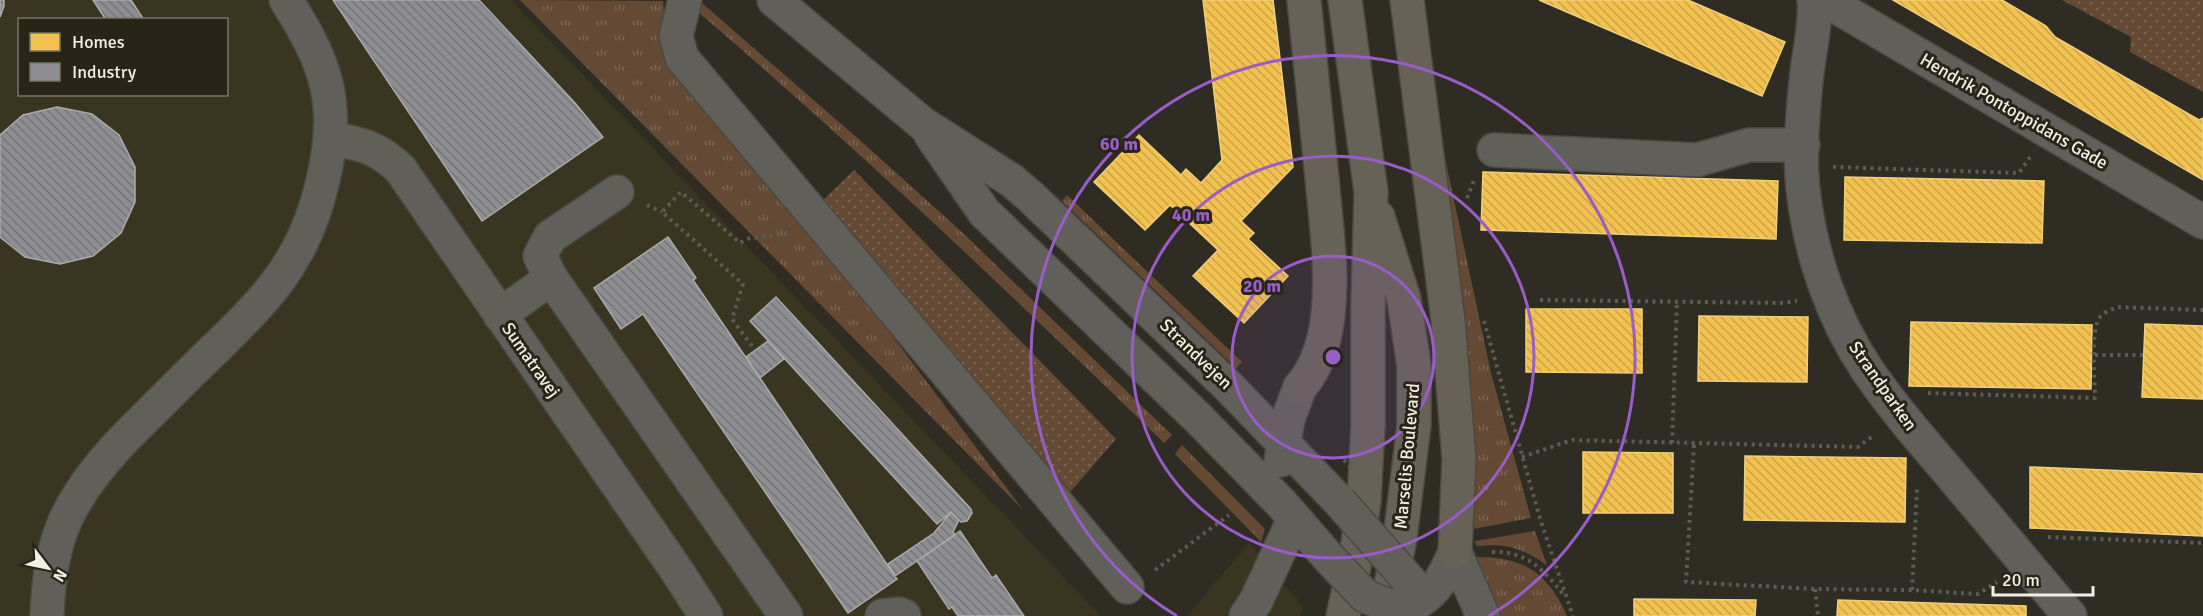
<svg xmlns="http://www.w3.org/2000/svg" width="2203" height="616" viewBox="0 0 2203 616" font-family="Signika,sans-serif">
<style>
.built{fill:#393520;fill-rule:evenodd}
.grass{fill:url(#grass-tufts)}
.park{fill:url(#park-dots)}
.homes{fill:url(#homes-back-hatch);stroke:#f2cf7b;stroke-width:1.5}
.industry{fill:url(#industry-back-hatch);stroke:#abaaab;stroke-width:1.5}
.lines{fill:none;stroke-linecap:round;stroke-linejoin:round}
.minor-casing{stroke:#4a4840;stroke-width:36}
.major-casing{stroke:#4a4840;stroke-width:36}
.path{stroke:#5c5b54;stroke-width:4;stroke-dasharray:3 4.5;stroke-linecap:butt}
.minor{stroke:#615f59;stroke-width:33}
.major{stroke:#666258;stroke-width:33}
.minor-bridge-casing{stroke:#4a4840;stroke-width:36;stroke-linecap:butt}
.path-bridge{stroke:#5c5b54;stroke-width:4;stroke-dasharray:3 4.5;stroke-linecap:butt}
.minor-bridge{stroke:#615f59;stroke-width:33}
.ring{fill:none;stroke:#985dc8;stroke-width:3}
.labels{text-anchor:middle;stroke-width:6;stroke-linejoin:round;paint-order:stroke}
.street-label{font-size:18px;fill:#f1efe5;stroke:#282516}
.centre{fill:#985dc8;stroke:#282516;stroke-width:3}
.ring-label{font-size:18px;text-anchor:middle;font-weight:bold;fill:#985dc8;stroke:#282516;stroke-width:6;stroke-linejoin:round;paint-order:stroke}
</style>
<defs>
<pattern id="grass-tufts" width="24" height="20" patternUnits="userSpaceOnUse" patternTransform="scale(1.5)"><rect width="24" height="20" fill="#644935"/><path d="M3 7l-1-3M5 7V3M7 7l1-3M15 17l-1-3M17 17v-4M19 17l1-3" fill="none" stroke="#7b6452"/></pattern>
<pattern id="park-dots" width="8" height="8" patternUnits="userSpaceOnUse" patternTransform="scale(1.5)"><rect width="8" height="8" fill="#644935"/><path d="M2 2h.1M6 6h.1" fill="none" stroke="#7b6452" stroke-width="1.8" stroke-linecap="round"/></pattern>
<pattern id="homes-back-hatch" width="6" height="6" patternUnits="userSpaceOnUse" patternTransform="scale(1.5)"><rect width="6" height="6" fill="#f2c14e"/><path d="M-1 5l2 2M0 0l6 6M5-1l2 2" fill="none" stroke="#c8a34c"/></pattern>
<pattern id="industry-back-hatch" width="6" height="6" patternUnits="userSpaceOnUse" patternTransform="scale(1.5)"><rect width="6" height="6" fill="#8d8d92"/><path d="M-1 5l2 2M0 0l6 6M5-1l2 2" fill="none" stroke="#757577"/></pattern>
</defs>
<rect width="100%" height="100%" fill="#2e2c23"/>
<path class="built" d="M0,0H511L1101,616H0ZM20,20H226V94H20Z
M1249,543L1303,606L1300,616H1187Z"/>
<path class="grass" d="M520,0L663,1L668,66L860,293L1023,510Z
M703,4L862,142L963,233L1172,435L1164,443C1012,295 858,149 697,11L698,5Z
M1445,158L1491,373L1531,518L1473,529L1469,380L1464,320L1441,159Z
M1067,195L1242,362L1236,368L1062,201Z
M1182,445L1265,529L1261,542L1175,454Z
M1535,531L1547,565C1522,548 1506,543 1476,546L1475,541Z
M1477,557C1524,557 1548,573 1567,616H1499L1484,581Z"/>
<path class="park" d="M2062,0H2203V92L2130,52L2131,37Z
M854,170L1116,439L1066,497L820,203Z"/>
<path class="homes" d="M1203,0H1273L1293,167L1241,221L1254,233L1248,239L1288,276L1244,323L1193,276L1218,250L1170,205L1145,230L1094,182L1139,135L1181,175L1186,169L1201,183L1222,160Z
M1539,0H1688L1785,42L1762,96Z
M1893,0H2002L2046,26L2055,37L2199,120L2203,118V180Z
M1483,172L1778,181L1776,239L1481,230Z
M1845,177L2044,181L2042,243L1844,240Z
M1526,309H1642V373L1526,372Z
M1699,316L1808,317L1807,382L1698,381Z
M1911,322L2092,325L2091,389L1909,386Z
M2145,324L2203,326V399L2142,397Z
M1583,452L1673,453V513H1583Z
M1745,456L1906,458L1905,522L1744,520Z
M2030,467L2203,474V536L2030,528Z
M1634,599L1756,600L1755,616H1634Z
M1838,600L2026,606V616H1837Z"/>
<path class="industry" d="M0,0H4V6L0,17Z
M93,0H131L144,20H106Z
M333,0H479L575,103L603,137L482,221Z
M57,107L92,114L119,135L135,167V202L121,233L93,256L60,264L25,257L0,237V135L23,115Z
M668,237L696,278L693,280L897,579L848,613L643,314L621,329L594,288Z
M776,297L971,509L972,513L967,521L961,522L951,512L937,524L750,321Z
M768,341L784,359L760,378L746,357Z
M951,512L959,520L953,532L955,535L895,576L888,564L934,533Z
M960,531L992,578L996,575L1024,616H958L952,607L949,609L917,561Z"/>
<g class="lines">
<g class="minor-casing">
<path id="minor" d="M685,0L676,36L682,58L1127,587
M774,0L923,124L1011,180L1031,197L1229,387L1340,502
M1814,0C1816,25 1810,47 1807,72C1803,108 1799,153 1803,189C1810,253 1832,318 1868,371C1894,409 1924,443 1953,477C1992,524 2031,570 2070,616
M1825,0L2203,222
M931,135L984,212L1198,418L1282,504L1328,557
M330,138C361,144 378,147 401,170L677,571L706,616
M1494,150L1697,160L1749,145H1803
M617,192L550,237L540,256L551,278L786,616
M500,315L551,278
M1281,460L1288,419L1300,387
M1455,552L1483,616
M1411,606C1436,593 1444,577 1455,552
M47,616C48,588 51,558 61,531C77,488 111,451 144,419C169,394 193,370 218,346C246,318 275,291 294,256C308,233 317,206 323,180C341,104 327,64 286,0
M882,616L899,614L904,616
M1246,616L1256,601L1294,519"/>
</g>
<g class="major-casing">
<path id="major" d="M1407,0L1448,320L1459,459L1455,552
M1378,217L1404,299L1414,366V425L1400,538L1385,616
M1300,387C1318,367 1325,341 1328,315C1333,270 1326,223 1322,178C1316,119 1310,59 1304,0
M1343,616L1356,557L1364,501L1368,425V305L1371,192L1345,0"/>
</g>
<path class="path" d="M1833,167L2019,173L2030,157
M1467,198L1475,178
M647,205L662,212
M1540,300L1783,303L1797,301
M1484,321L1541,522L1573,616
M752,346L732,319L743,284L662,212L681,192L740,243L750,238L788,234
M2095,355H2144
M1928,393L2095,398C2095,380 2090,330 2100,317C2104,312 2111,310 2117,307L2203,310
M1672,443L1677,301
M1694,445L1686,582L1815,589L1912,590L1978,594L1997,582
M1522,457L1572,440L1858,447L1874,435
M2048,537L2203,543
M1492,552C1528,551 1542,569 1564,595
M1155,570L1229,515
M1815,589L1818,616
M1912,590L1917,489"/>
<use href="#minor" class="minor"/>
<use href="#major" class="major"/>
<g class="minor-bridge-casing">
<path id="minor-bridge" d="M1340,502L1414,586
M1328,557L1365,596L1386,605L1411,606"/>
</g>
<path class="path-bridge" d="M1344,460L1354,472"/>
<use href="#minor-bridge" class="minor-bridge"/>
</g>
<circle cx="1333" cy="357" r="101" fill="#985dc8" fill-opacity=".12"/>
<g class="ring">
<circle cx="1333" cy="357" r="101"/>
<circle cx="1333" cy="357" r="201"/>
<path d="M1177 616A302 302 0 1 1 1489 616"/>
</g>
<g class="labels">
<g class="street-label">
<text transform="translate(2014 111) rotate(30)" y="6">Hendrik Pontoppidans Gade</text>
<text transform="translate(1196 354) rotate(44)" y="6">Strandvejen</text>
<text transform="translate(531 360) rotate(55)" y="6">Sumatravej</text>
<text transform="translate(1883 386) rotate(55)" y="6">Strandparken</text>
<text transform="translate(1407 456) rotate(-85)" y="6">Marselis Boulevard</text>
</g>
</g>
<circle cx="1333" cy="357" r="9" class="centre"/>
<g class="ring-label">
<text x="1119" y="150">60 m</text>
<text x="1191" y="221">40 m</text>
<text x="1262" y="292">20 m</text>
</g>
<rect x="18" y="18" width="210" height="78" fill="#282516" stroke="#787669" stroke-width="1.5"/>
<rect x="30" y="33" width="30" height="18" fill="#f2c14e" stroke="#787669" stroke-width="1.5"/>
<text x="72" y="48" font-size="18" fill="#f1efe5">Homes</text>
<rect x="30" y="63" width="30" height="18" fill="#8d8d92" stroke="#787669" stroke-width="1.5"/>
<text x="72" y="78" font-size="18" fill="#f1efe5">Industry</text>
<g transform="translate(48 568) rotate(122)" stroke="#282516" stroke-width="4.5" paint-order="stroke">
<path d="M0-4.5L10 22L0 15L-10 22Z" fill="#f1efe5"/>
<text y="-9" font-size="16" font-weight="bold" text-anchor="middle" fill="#f1efe5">N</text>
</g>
<path d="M1993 586v9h100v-9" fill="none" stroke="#f1efe5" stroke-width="3"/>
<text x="2002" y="586" font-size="18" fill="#f1efe5" stroke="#282516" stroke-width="4.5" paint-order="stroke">20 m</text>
</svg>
